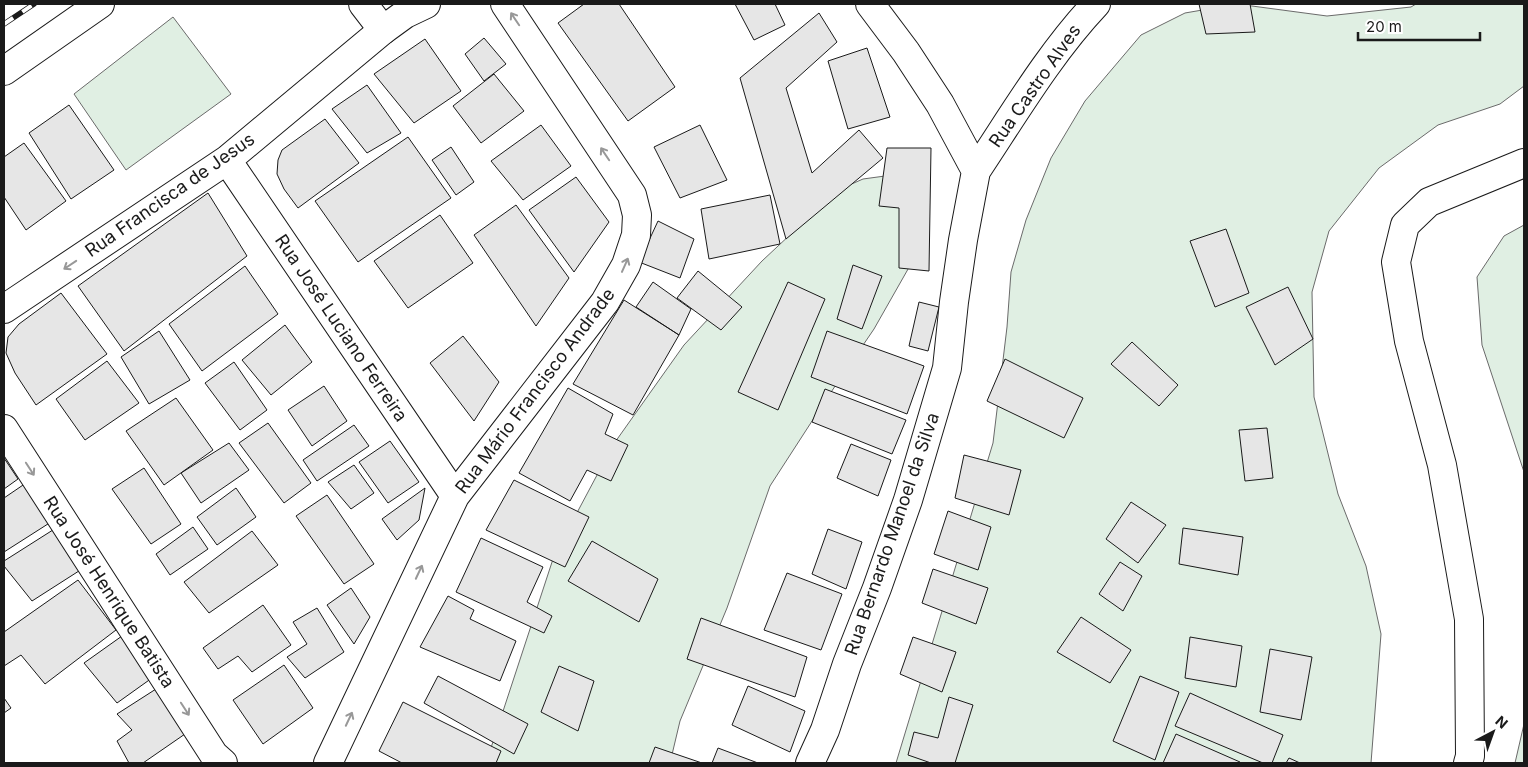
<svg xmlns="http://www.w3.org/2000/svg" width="1528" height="767" viewBox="0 0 1528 767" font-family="Inter,sans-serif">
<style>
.green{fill:#e0efe3;stroke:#6a6a6a}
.building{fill:#e6e6e6;stroke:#1a1a1a}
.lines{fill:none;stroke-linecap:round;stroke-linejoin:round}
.minor-casing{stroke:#1a1a1a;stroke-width:30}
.tertiary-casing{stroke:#1a1a1a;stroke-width:30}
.minor{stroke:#fff;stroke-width:28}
.tertiary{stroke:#fff;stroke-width:28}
.rail-casing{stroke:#1a1a1a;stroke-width:5.5}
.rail{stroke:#fff;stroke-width:4;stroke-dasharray:11;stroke-linecap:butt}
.oneway{stroke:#989898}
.labels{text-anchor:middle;stroke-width:4;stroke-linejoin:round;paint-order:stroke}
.street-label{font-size:18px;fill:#1a1a1a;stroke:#fff}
</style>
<rect width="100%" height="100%" fill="#fff"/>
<path class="green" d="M1237,4L1327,16L1411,7L1416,4H1524V86L1500,104L1438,125L1379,168L1329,231L1312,292L1314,397L1338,494L1366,566L1381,634L1371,763H896L993,443L1007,327L1011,272L1026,220L1051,158L1085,101L1141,35L1185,13Z
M173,17L231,94L126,170L74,94Z
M885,176L920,248L874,329L825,401L770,486L727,608L680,721L670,763H486L554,556L613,445L684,345L762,261L838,190L863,179Z
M1524,225V472L1482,345L1477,277L1504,236Z
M1524,724V763H1515Z"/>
<path class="building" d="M584,4H619L675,87L628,121L558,23Z
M735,4H775L785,25L754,40Z
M1199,4H1250L1255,32L1206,34Z
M819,13L837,42L786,88L812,173L859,130L883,158L786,239L740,78Z
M484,38L506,64L484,81L465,54Z
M425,39L461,91L414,123L374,74Z
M867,48L890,117L848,129L828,61Z
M494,74L524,111L481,143L453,106Z
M367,85L401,133L367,153L332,109Z
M69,105L114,170L71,199L29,133Z
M325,119L359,163L298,208L284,189L277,174L278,160L282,150Z
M541,125L571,166L523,200L491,161Z
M700,125L727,180L680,198L654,147Z
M408,137L451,198L358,262L315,201Z
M24,143L66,201L26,230L4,197V157Z
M451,147L474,182L456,195L432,160Z
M887,148H931L929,271L899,268V208L879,206Z
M576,177L609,222L574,272L529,210Z
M208,193L247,256L124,351L78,286Z
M770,195L780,244L709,259L701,209Z
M516,205L569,278L536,326L474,235Z
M440,215L473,263L408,308L374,261Z
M658,221L694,239L680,278L639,262Z
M1226,229L1249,293L1215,307L1190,241Z
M853,265L882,276L862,329L837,319Z
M245,266L278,314L202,371L169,324Z
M698,271L742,307L721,330L677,298Z
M653,282L691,309L679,335L636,307Z
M788,282L825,299L778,410L738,392Z
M1288,287L1313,339L1275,365L1246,307Z
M61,293L107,354L36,405L15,373L6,353L8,337L19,324Z
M624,300L679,335L633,415L573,384Z
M919,302L939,307L928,351L909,346Z
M285,325L312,362L271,395L242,360Z
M159,331L190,380L149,404L121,357Z
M827,331L924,366L907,414L811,377Z
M463,336L499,382L474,421L430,363Z
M1132,342L1178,385L1159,406L1111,364Z
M1005,359L1083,398L1064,438L987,401Z
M107,361L139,403L85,440L56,399Z
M234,362L267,410L240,430L205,383Z
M324,386L347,421L312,446L288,410Z
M568,388L613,414L605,434L628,445L611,481L587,470L570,501L519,473Z
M825,389L906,420L892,454L812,422Z
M176,398L213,450L164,485L126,431Z
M268,423L311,483L284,503L239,443Z
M354,425L369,446L317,481L303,460Z
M1267,428L1273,478L1245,481L1239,430Z
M390,441L419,482L388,503L359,462Z
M229,443L249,470L201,503L181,473Z
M851,444L891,460L878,496L837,478Z
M964,455L1021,470L1009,515L955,498Z
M4,458L18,479L4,489Z
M354,465L374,493L351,509L328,482Z
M144,468L181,524L151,544L112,489Z
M514,480L589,517L565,567L486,530Z
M26,483L51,522L4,552V498Z
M236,488L256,517L217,545L197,517Z
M425,488L419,520L397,540L382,519Z
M327,495L374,564L344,584L296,516Z
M1131,502L1166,525L1138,563L1106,539Z
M948,511L991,527L978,570L934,554Z
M193,527L208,549L170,575L156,554Z
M56,528L82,569L32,601L4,566V561Z
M1183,528L1243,537L1238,575L1179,564Z
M828,529L862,542L846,589L812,574Z
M252,531L278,565L209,613L184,582Z
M481,538L543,567L527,602L552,616L544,633L456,592Z
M592,541L658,579L639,622L568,581Z
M1120,562L1142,576L1123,611L1099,594Z
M933,569L988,588L976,624L922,603Z
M787,573L842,594L821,650L764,630Z
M78,580L116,630L45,684L21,655L4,666V632Z
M351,588L370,617L354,644L327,605Z
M448,596L474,610L470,619L516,641L500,681L420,647Z
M263,605L291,645L252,672L238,656L218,669L203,648Z
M317,608L344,652L305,678L287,657L307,644L293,622Z
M1081,617L1131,650L1110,683L1057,652Z
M701,618L807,657L795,697L687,659Z
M122,636L152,678L117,703L84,663Z
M913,637L956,652L942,692L900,674Z
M1190,637L1242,646L1236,687L1185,678Z
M1270,649L1312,657L1301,720L1260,712Z
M284,665L313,708L263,744L233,700Z
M559,666L594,681L578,731L541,712Z
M438,676L528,724L514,754L424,703Z
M1140,676L1179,692L1155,760L1113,741Z
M748,686L805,711L790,752L732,725Z
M156,689L185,734L143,763H129L117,741L132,730L117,714Z
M1190,693L1283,735L1272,763H1263L1175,726Z
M949,697L973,705L955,763H931L908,755L914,732L938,738Z
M4,698L11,708L4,713Z
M403,702L501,751L496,763H402L379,751Z
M1176,734L1240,762V763H1163Z
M655,747L702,763H649Z
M718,748L758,763H712Z
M1289,758L1300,763H1286Z"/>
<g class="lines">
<g class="minor-casing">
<path id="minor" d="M227,160L455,496
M976,171C1014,114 1049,54 1096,4
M4,309L227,160L383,30
M4,429L214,755L223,763
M328,763L455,496L605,302L626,265L636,235L637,215L632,195L505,4
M810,763L825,730L847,664L877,588L908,500L947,368L954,302L963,240L976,171L940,104L906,52L870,4
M1468,763L1470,756L1469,619L1442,465L1409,341L1396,262L1405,225L1429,202L1524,163"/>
</g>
<g class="tertiary-casing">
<path id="tertiary" d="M363,4L383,30L405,14L426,4
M4,71L100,4"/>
</g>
<use href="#minor" class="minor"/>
<use href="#tertiary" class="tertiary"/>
<g class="rail-casing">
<path id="rail" d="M4,24L34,4"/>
</g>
<use href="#rail" class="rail"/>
</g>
<defs><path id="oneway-shaft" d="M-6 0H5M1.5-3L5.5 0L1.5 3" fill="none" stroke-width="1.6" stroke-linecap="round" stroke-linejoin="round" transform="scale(1.25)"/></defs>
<g class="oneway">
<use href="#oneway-shaft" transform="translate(515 19) rotate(-124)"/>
<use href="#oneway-shaft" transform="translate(605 154) rotate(-124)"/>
<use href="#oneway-shaft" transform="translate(70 265) rotate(146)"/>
<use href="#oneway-shaft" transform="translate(625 265) rotate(-66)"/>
<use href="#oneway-shaft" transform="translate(30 469) rotate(57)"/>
<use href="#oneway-shaft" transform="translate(419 572) rotate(-65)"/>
<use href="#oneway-shaft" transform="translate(185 709) rotate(57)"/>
<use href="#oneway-shaft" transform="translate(349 719) rotate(-65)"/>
</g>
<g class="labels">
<g class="street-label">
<text transform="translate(1035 86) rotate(-55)" y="6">Rua Castro Alves</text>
<text transform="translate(170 195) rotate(-35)" y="6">Rua Francisca de Jesus</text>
<text transform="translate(341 328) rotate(56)" y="6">Rua José Luciano Ferreira</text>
<text transform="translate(535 391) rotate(-53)" y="6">Rua Mário Francisco Andrade</text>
<text transform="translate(892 534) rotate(-71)" y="6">Rua Bernardo Manoel da Silva</text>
<text transform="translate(109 592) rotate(57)" y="6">Rua José Henrique Batista</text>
</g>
</g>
<rect width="1528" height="767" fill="none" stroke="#1a1a1a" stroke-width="10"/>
<g transform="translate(1493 732) rotate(41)" stroke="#ffffff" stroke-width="4" paint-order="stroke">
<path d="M0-4L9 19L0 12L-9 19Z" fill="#1a1a1a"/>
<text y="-8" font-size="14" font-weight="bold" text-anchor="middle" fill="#1a1a1a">N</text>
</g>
<path d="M1358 32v8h122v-8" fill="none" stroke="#1a1a1a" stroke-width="2.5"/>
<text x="1366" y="32" font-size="15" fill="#1a1a1a" stroke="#ffffff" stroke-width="4" paint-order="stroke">20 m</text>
</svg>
